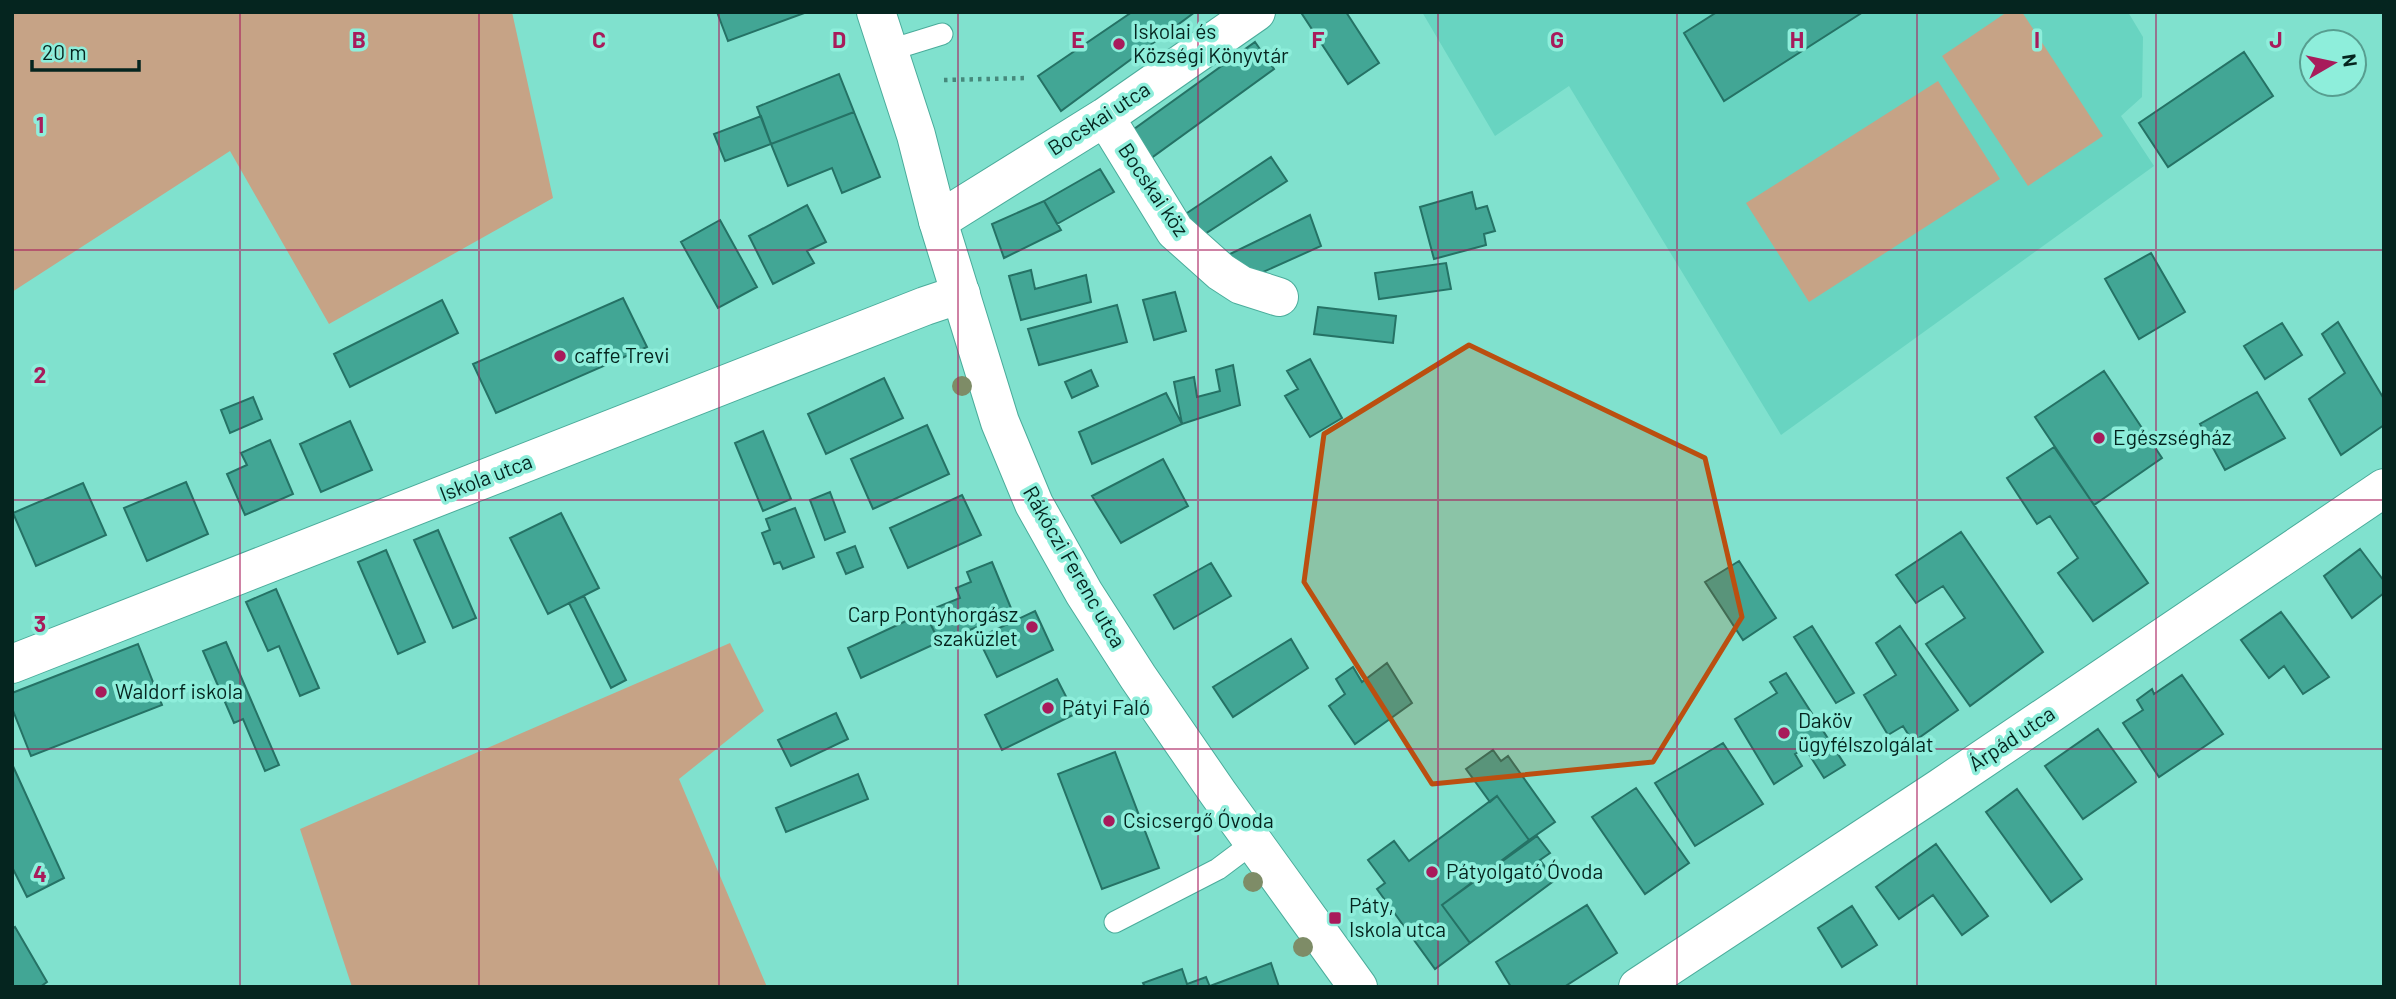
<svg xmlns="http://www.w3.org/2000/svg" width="2396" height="999" viewBox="0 0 2396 999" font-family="Barlow,sans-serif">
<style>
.built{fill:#68d4c1}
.green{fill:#c6a386}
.building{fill:#42a695;stroke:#257265;stroke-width:2}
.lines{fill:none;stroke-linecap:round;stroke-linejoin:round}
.service-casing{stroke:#4aac9b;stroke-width:23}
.minor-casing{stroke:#4aac9b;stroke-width:40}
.secondary-casing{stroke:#4aac9b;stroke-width:40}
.path{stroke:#46897c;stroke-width:4.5;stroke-dasharray:3.5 5;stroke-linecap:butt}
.service{stroke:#fff;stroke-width:21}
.minor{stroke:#fff;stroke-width:38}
.secondary{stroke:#fff;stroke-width:38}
.tree{fill:#7e8c67}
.marked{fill:#bb4f10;fill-opacity:0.2;stroke:#bb4f10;stroke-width:5;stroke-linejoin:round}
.grid{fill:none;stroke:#a81b5b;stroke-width:2;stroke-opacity:0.55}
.poi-dot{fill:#a81b5b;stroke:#8eeedb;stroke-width:2.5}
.labels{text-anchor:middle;stroke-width:7;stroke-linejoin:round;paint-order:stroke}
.poi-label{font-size:21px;fill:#05251f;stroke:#8eeedb;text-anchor:start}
.street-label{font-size:21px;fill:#05251f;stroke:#8eeedb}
.grid-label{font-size:23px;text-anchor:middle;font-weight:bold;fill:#a81b5b;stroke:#8eeedb;stroke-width:7;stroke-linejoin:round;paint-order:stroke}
</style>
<rect width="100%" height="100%" fill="#80e1ce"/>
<path class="built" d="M1422,12H2128L2143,37L2142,97L2121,116L2154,166L1781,435L1569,86L1495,136Z"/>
<path class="green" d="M12,12H512L553,198L329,324L230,151L12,292Z
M2007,12H2022L2103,136L2028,186L1942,56Z
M1938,81L2000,179L1809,302L1746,203Z
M730,643L764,711L679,779L767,987H352L300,829Z"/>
<path class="building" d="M717,12H807L728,41Z
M1132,12H1195L1061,111L1038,76Z
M1305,12H1346L1379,63L1348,84L1302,14Z
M1717,12H1863L1724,101L1684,33Z
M1255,42L1274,69L1143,164L1123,137Z
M2244,52L2273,96L2168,167L2139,123Z
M839,74L854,112L771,144L757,107Z
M854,112L880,177L842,193L832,168L788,186L771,144Z
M761,116L771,144L725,161L714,134Z
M1271,157L1287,181L1197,239L1184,215Z
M1100,169L1114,192L1057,224L1044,201Z
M1472,192L1476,209L1487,206L1495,231L1484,234L1486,245L1434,259L1420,207Z
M1044,201L1061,230L1004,258L992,224Z
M807,205L826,242L807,251L814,263L773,284L749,236Z
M1310,215L1321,246L1243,281L1230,254Z
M720,220L757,287L718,308L681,242Z
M2151,253L2185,312L2139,339L2105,279Z
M1446,263L1451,289L1379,299L1375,273Z
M1031,270L1035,289L1086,275L1091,302L1021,320L1009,276Z
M1175,292L1186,331L1154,340L1143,300Z
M623,298L647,347L496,413L473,364Z
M442,300L458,333L350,387L334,354Z
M1117,305L1127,342L1039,365L1028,329Z
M1318,307L1396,316L1393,343L1314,334Z
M2338,322L2384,399V425L2341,455L2309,399L2345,373L2322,334Z
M2282,323L2302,355L2265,379L2244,346Z
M1310,359L1342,418L1310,437L1285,396L1298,389L1287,371Z
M1233,365L1240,405L1182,424L1174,382L1194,377L1197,397L1220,391L1216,370Z
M1091,370L1098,386L1072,398L1065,382Z
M2104,371L2162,458L2094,505L2035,417Z
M884,378L903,418L826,454L808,414Z
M2257,392L2285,438L2225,470L2200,424Z
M1166,393L1182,424L1092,464L1079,432Z
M253,397L262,419L230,433L221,410Z
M350,421L372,470L321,492L300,444Z
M927,425L949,474L873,509L851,459Z
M763,431L791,499L763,511L735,443Z
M270,440L293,494L245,515L227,474L247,465L241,453Z
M2054,447L2148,583L2093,621L2058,573L2078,558L2050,516L2037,524L2007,478Z
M1163,459L1188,506L1121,543L1092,496Z
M186,482L208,534L147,561L124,508Z
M83,483L106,535L36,566L13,513Z
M830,492L845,532L825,540L810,500Z
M962,495L981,535L908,568L890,528Z
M795,508L814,557L783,569L780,562L774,564L762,533L770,530L766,519Z
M561,513L599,588L548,614L510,538Z
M438,530L476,618L453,628L414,540Z
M1961,532L2043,652L1970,706L1926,644L1965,618L1943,586L1916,603L1896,575Z
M855,546L863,567L846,574L837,553Z
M2360,549L2384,581V593L2352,618L2324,576Z
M386,550L425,642L398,654L358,562Z
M1739,561L1776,618L1743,640L1705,582Z
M992,562L1013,613L939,642L925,612L960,598L956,588L971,582L967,572Z
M1211,563L1231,596L1174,629L1154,595Z
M276,589L319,688L300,696L279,646L268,651L246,602Z
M584,596L626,680L611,688L569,603Z
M1035,611L1053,650L997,677L978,638Z
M925,612L939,642L861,678L848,648Z
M2281,612L2329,677L2303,694L2284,666L2269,678L2241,640Z
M1812,626L1854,693L1836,703L1794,637Z
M1900,626L1958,710L1913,742L1903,726L1888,735L1864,695L1896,675L1876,643Z
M1291,639L1308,668L1233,717L1213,687Z
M226,642L279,765L265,771L243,719L234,723L203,651Z
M138,644L162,705L31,756L12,708V693Z
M1387,663L1412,703L1355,744L1329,706L1345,694L1336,679L1353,667L1362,682Z
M1786,673L1845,765L1824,778L1805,748L1795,754L1802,766L1774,784L1735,719L1777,693L1770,682Z
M2182,675L2223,734L2159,777L2123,723L2143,710L2137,700L2152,689L2154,694Z
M1057,679L1075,714L1002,750L985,715Z
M836,713L848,739L791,766L778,740Z
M2098,729L2136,782L2083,819L2045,766Z
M1723,743L1763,804L1695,846L1655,783Z
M1493,750L1501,761L1508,756L1555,822L1529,840L1497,796L1490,802L1466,769Z
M1115,752L1159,868L1102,889L1058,774Z
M12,764L64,878L27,897L12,867Z
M858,774L868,799L786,832L776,808Z
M1636,788L1689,863L1645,894L1592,817Z
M2017,789L2082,879L2051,902L1986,812Z
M1497,796L1529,840L1442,905L1470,943L1435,969L1377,889L1385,883L1368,860L1394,841L1409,861Z
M1537,836L1550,853L1540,860L1555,880L1470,943L1442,905Z
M1936,844L1988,916L1962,935L1933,895L1899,919L1876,887Z
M1587,905L1617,953L1564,987H1511L1496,962Z
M1852,906L1877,945L1842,967L1818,928Z
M15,927L47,982L40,987H12V929Z
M1271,963L1279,987H1210V986Z
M1182,969L1188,987H1145L1143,983Z
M1206,977L1210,987H1188L1187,984Z"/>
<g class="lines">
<g class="service-casing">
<path id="service" d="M887,51L942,34
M1115,922L1218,869L1254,842"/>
</g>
<g class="minor-casing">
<path id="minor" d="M1105,117L1175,231L1221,272L1241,285L1279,297
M938,221L1105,117L1256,12
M12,664L925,306L961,294
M1638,987L1940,788L2384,488"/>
</g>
<g class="secondary-casing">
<path id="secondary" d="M876,12L916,135L938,221L1000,422L1034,504L1084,593L1138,677L1218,793L1358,987"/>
</g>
<path class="path" d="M944,80L1028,78"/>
<use href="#service" class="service"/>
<use href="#minor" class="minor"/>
<use href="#secondary" class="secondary"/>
</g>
<g class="tree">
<circle cx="962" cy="386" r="10"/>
<circle cx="1253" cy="882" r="10"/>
<circle cx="1303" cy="947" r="10"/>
</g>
<path class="marked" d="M1469,345L1705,458L1742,617L1653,762L1432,784L1304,582L1324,434Z"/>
<path class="grid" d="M240,12V987M479,12V987M719,12V987M958,12V987M1198,12V987M1438,12V987M1677,12V987M1917,12V987M2156,12V987M12,250H2384M12,500H2384M12,749H2384"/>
<g class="poi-dot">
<circle cx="1119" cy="44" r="7"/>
<circle cx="560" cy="356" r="7"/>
<circle cx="2099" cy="438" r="7"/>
<circle cx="1032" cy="627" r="7"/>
<circle cx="101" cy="692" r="7"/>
<circle cx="1048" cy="708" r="7"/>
<circle cx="1784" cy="733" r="7"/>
<circle cx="1109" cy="821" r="7"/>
<circle cx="1432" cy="872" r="7"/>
<rect x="1328" y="911" width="14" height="14" rx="3.5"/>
</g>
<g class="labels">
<g class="poi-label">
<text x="1133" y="39">Iskolai és<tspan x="1133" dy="24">Községi Könyvtár</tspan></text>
<text x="574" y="363">caffe Trevi</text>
<text x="2113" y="445">Egészségház</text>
<text x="1018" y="622" text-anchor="end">Carp Pontyhorgász<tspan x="1018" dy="24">szaküzlet</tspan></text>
<text x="115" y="699">Waldorf iskola</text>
<text x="1062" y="715">Pátyi Faló</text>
<text x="1798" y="728">Daköv<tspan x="1798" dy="24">ügyfélszolgálat</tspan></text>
<text x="1123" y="828">Csicsergő Óvoda</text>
<text x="1446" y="879">Pátyolgató Óvoda</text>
<text x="1349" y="913">Páty,<tspan x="1349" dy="24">Iskola utca</tspan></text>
</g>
<g class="street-label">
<text transform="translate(1099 119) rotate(-33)" y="7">Bocskai utca</text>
<text transform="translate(1153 190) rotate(56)" y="7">Bocskai köz</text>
<text transform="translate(486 478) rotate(-21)" y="7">Iskola utca</text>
<text transform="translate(1074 567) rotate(60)" y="7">Rákóczi Ferenc utca</text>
<text transform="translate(2012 739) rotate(-34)" y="7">Árpád utca</text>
</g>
</g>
<g class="grid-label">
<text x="359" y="48">B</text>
<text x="599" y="48">C</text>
<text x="839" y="48">D</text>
<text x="1078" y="48">E</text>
<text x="1318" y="48">F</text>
<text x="1557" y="48">G</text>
<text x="1797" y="48">H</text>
<text x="2037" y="48">I</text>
<text x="2276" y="48">J</text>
<text x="40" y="133">1</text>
<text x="40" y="383">2</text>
<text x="40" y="632">3</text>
<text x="40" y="882">4</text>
</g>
<rect width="2396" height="999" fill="none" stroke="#05251f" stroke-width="28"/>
<g transform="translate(2333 63) rotate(81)"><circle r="33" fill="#8eeedb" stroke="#579e90" stroke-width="2"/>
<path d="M0-5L12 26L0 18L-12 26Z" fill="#a81b5b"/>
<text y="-10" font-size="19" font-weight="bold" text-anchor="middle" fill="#05251f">N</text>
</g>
<path d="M32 60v10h107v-10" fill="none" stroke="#05251f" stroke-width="3.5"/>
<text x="42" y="60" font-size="21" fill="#05251f" stroke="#8eeedb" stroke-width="5" paint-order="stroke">20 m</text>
</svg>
